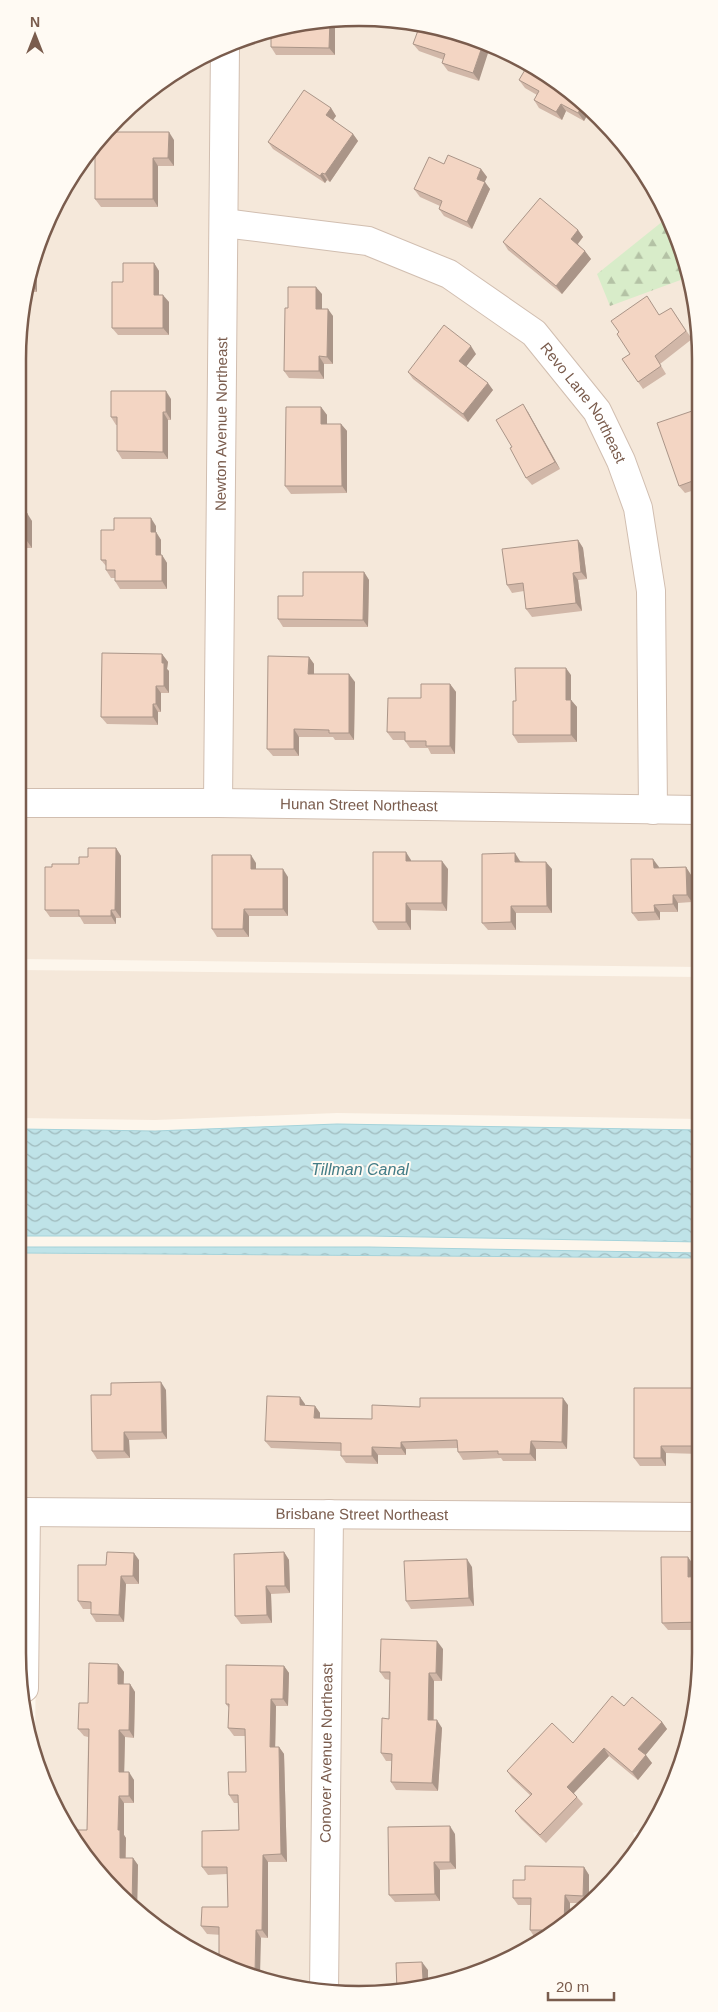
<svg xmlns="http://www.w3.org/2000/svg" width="718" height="2012" viewBox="0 0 718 2012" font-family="Arial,sans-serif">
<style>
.residential{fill:#f5e8da}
.forest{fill:url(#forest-firs)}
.water{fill:url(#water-waves);stroke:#a5d3da}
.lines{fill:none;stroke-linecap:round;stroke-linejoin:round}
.minor-casing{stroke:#d1beb0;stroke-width:30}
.minor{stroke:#fff;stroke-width:28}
.wall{fill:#d1b7a8}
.shaded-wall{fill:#aa9588}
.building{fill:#f3d5c3;stroke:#aa9588}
.labels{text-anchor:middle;stroke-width:4;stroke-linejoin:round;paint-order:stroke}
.street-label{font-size:15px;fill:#7a5c4d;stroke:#fffaf3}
.water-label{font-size:16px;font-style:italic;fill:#437c86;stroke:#fffaf3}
.rim{fill:none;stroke:#7a5c4d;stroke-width:2.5}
</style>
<defs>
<pattern id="forest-firs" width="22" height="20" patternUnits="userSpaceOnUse" patternTransform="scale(1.25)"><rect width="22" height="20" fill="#d8ecc9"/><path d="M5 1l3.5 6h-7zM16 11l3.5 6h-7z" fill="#b4c2a5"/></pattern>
<pattern id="water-waves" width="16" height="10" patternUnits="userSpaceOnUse" patternTransform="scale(1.25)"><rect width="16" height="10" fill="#bfe3e8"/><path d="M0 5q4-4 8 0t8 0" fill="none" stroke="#a0bbbe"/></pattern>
</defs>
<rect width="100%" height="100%" fill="#fdf6ec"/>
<path class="residential" d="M381,18L447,29L530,63L616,134L665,208L698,314L699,967L20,959L18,359L29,271L53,208L88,151L134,102L188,63L249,36L314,20Z
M20,970L699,977V1119L337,1113L155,1120L21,1118Z
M22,1253L700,1258V1504L23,1499Z
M37,1525L318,1527L313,1991L208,1959L151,1924L102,1878L43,1783L35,1754Z
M341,1527L700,1530V1653L689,1741L651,1825L644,1823L640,1830L633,1833L635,1839L623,1860L621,1870L601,1894L549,1937L447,1983L381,1994L335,1992Z"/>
<path class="forest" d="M668,217L686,278L610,306L597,274Z"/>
<path class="water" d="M337,1124L699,1130L700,1242L369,1236H22L21,1129L155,1131Z
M22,1247H369L700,1253V1258L22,1253Z"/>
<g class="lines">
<g class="minor-casing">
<g id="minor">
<path id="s1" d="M224,223L368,241L449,274L534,333L597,411L621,461L638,508L651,591L653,810"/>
<path id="s2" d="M20,803H218L699,810"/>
<path id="s3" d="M218,803L225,46"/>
<path id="s4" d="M23,1512L700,1517"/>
<path d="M24,1688L26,1512"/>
<path id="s5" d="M324,1992L329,1514"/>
</g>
</g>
<use href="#minor" class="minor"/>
</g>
<path class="wall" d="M330,20L335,28V55H276L271,47Z
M447,29L479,81L448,71L442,63L444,60L419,51L413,44Z
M519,80L589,112L584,121L566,111L562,120L539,108L534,100L537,95L525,88Z
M331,108L336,116L333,120L353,134L358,141L330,182L327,180L325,183L273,149L268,142Z
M174,140V166H158V207H101L95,199Z
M444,164L481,169L487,177L484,182L490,189L472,229L444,216L439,209L440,206L420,197L414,189Z
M578,230L583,237L578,244L591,259L562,294L508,250L503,242Z
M37,259V292H26L29,271Z
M154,263L159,271V295L169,302V335H118L112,328L123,282Z
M322,294V309L333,316V364H324V379L289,378L284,371L288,308Z
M671,308L692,339L660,364L666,374L643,389L622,359L630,354L660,315Z
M476,354L466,366L493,390L468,422L413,379L408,372Z
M18,387L24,395L25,459H18Z
M171,399V420H168V459H122L117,451V425H116L111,417Z
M321,407L327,415V424H341L347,431V493L291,494L285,486Z
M698,409V489L685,493L679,486Z
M528,412L560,469L532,485L526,478L512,447Z
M18,513L32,521V548H23V590H19Z
M156,526V532L161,540V555H162L167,563V589H120L115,581V578H111L106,570V566L101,560L114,530Z
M578,540L583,548L587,579L578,580L582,611L532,617L526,609L524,591L512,593L507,585Z
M364,572L369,580L368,627H283L278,619L303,596Z
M162,654L168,662L167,669L169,671V693H161V712H158V725L107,724L101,717Z
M309,657L314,664V674L355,682L354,740H335L333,737H299V756H273L267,749Z
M571,675V700L577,707V742L518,743L513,735L516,701Z
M450,684L456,692L455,754H431L428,748H410L405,741V740H393L387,732L421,698Z
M19,691L27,699V751H19Z
M698,716V732L694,725Z
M116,848L121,856V918H116V924H84L80,917H50L45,910L52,867L79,864L88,857Z
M411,860V861L448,869L447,911L411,910V930H378L373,922Z
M520,861L552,869V913H516V930H488L482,923Z
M256,863V869L288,877V916H249V937H217L212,929Z
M659,867V868L686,867L691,875L692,902L678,903V912H660V920L638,921L632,913Z
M700,1388V1454L666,1453V1466H640L634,1458Z
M166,1390L167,1439L129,1440L130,1458L97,1459L92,1451L111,1395Z
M305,1404V1406H315L320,1413V1418L372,1419L420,1407L568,1405L567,1449H536V1461H503L501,1458L463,1460L458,1452V1448L406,1449V1455H378V1464L346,1463L341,1456V1451L271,1448L265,1441Z
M284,1552L289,1560L290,1593L271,1594L272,1623L241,1624L235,1616Z
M139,1560V1584H126L124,1622H96L91,1614V1609H83L78,1601L106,1565Z
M693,1564V1577L700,1576V1630H668L662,1623Z
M472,1567L474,1606L411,1609L406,1601Z
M443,1649L442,1681H434V1720L442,1728L438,1791L396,1790L391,1782L392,1761H386L381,1753L389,1719L390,1680L385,1679L380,1672Z
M118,1664L124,1672V1684H130L135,1692L134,1738L125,1737L124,1772L134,1780V1803H124V1835L126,1838V1858H133L138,1865L137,1909L147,1917V1921L102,1878L87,1830L88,1737L84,1736L78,1729L88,1703Z
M284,1666L289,1673L288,1706H276L275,1747H279L284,1754L287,1862H268V1938L207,1934L201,1926L228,1907L227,1874L208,1875L202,1867L239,1830L238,1803H234L229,1795L246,1772L245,1736H234L228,1728L229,1708L226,1704Z
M624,1706L662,1722L667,1729L645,1755L652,1763L638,1780L609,1756L574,1793L577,1797L583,1804L546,1843L521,1819L515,1811L530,1795L512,1778L507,1771L573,1743Z
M455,1834L456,1869L440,1870V1901L395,1902L389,1895Z
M584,1867L589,1875V1903H570L542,1938H535L530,1930L531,1905H518L513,1898Z"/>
<path class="shaded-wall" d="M330,20L335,28V55L329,48Z
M483,44L490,47L479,81L473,73Z
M561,104L566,111L562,120L556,112Z
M582,106L589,112L584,121L578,113Z
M331,108L336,116L331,123L326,115Z
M169,132L174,140V166L168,158Z
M353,134L358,141L330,182L325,174Z
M153,158L158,166V207L153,199Z
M481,169L487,177L483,186L477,179Z
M322,173L327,180L325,183L320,176Z
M485,182L490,189L472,229L467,222Z
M578,230L583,237L576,246L571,239Z
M585,251L591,259L562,294L556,286Z
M35,255L37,259V292L32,284V263Z
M154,263L159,271V302L154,295Z
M316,287L322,294V316L316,309Z
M163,295L169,302V335L163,328Z
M328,309L333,316V364L327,357Z
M471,346L476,354L465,368L459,361Z
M319,356L324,364V379L319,371Z
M488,383L493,390L468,422L463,414Z
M19,387L24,395L25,459L19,451Z
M166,391L171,399V420L166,412Z
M523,404L528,412L560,469L555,462Z
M321,407L327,415V431L321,424Z
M163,412L168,420V459L163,452Z
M341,424L347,431V493L342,486Z
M27,513L32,521V548L27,541Z
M151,518L156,526V532L161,540V563L156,555L151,532Z
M578,540L583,548L587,579L581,572Z
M18,542L23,548V590L19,584Z
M162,555L167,563V589L162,581Z
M364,572L369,580L368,627L363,620Z
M573,573L578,580L582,611L576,603Z
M162,654L168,662L167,669L169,671V693L164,686L162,663Z
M309,657L314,664V681L308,674Z
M566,668L571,675V700L577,707V742L571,735L566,700Z
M349,674L355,682L354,740L349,733Z
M450,684L456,692L455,754L450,746Z
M156,686L161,693V712L156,704Z
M22,691L27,699V751L22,744Z
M153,704L158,712V725L153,717Z
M294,729L299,737V756L294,749Z
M116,848L121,856V918L115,910Z
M406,852L411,860V868L406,861Z
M515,853L520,861V869L515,862Z
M251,855L256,863V877L251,869Z
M653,859L659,867V875L654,868Z
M442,861L448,869L447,911L442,903Z
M546,862L552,869V913L547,906Z
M686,867L691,875L692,902L687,895Z
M283,869L288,877V916L283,909Z
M673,895L678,903V912L673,904Z
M406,903L411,910V930L406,922Z
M654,905L660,912V920L655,912Z
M511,906L516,913V930L511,922Z
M244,909L249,916V937L243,929Z
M111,910L116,918V924L111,916Z
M161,1382L166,1390L167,1439L162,1432Z
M300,1397L305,1404V1413L300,1405Z
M563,1398L568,1405L567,1449L562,1442Z
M315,1406L320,1413V1426L314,1418Z
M124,1432L129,1440L130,1458L124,1451Z
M531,1441L536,1449V1461L530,1454Z
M401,1442L406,1449V1455L401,1448Z
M661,1446L666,1453V1466L661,1458Z
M372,1447L378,1455V1464L372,1456Z
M284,1552L289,1560L290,1593L285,1586Z
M134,1553L139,1560V1584L133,1576Z
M688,1557L693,1564L694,1584L688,1577Z
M467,1559L472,1567L474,1606L469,1598Z
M121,1576L126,1584L124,1622L119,1615Z
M266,1586L271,1594L272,1623L267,1615Z
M437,1641L443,1649L442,1681L436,1673Z
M118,1664L124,1672L123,1691L118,1684Z
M284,1666L289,1673L288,1706L283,1699Z
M429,1673L434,1681L433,1728L428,1720Z
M130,1684L135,1692L134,1738L129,1730Z
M271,1699L276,1706L275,1755L270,1747Z
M437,1720L442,1728L438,1791L432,1783Z
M662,1722L667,1729L644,1757L638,1749Z
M119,1730L125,1737L124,1780L119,1772Z
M279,1747L284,1754L287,1862L281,1854Z
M604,1748L609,1756L572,1795L567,1787Z
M646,1755L652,1763L638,1780L632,1772Z
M129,1772L134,1780V1803L129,1796Z
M119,1796L124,1803V1835L126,1838L125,1865L120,1858L118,1830Z
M450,1826L455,1834L456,1869L450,1862Z
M263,1855L268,1862V1938L262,1930Z
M133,1858L138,1865L137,1911L132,1906Z
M434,1862L440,1870V1901L435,1894Z
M584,1867L589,1875V1903L583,1896Z
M565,1895L570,1903V1920L564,1924Z
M142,1909L147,1917V1921L142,1916Z
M256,1930L261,1938L260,1975L255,1973Z
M422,1962L428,1970V1986L423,1980Z"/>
<path class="building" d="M314,20H330L329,48L271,47V31Z
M420,25L447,29L483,44L473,73L442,63L445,54L413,44Z
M529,63L582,106L578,113L561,104L556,112L534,100L539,91L519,80Z
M304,90L331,108L326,115L353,134L325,174L322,173L320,176L268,142Z
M106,132H169L168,158H153V199H95V143Z
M448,155L481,169L477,179L485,182L467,222L439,209L442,201L414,189L429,157L444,164Z
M540,198L578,230L571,239L585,251L556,286L503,242Z
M32,263V284H27L29,271Z
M123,263H154V295H163V328H112V282H123Z
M288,287H316V309H328L327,357L319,356V371H284L285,308H288Z
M647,296L659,315L671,308L686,331L655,356L661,366L638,382L622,359L630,354L617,334L619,332L611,321Z
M444,325L471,346L459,361L488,383L463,414L408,372Z
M18,387H19V451H18Z
M111,391H166V412H163V452L117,451V417H111Z
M523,404L555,462L526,478L510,448L512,447L496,420Z
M286,407H321V424H341L342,486H285Z
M698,409V479L679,486L657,423Z
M18,513H27V541H18Z
M114,518H151V532H156V555H162V581H115V570H106V560H101V530H114Z
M578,540L581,572L573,573L576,603L526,609L523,583L507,585L502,549Z
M303,572H364L363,620L278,619V596H303Z
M102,653L162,654V663H164V686H156V704H153V717H101Z
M268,656L309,657L308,674H349V733H329V730L294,729V749H267Z
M515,668H566V700H571V735H513V701H516Z
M421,684H450V746H426V741H405V732H387L388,698H421Z
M19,691H22V744H19Z
M698,716V727L694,725Z
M88,848H116L115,910H111V916H79V910H45V867H52V864H79V857H88Z
M373,852H406V861H442V903H406V922H373Z
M515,853V862H546L547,906H511V922L482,923V854Z
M212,855H251V869H283V909H244L243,929H212Z
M631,859H653L654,868L686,867L687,895H673V904L654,905L655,912L632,913Z
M161,1382L162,1432H124V1451H92L91,1395H111V1383Z
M634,1388H700V1446H661V1458H634Z
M267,1396L300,1397V1405L315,1406L314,1418L372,1419V1405L420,1407V1398H563L562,1442L531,1441L530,1454H498V1451L458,1452L457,1440L401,1442V1448L372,1447V1456H341V1443L265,1441Z
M107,1552L134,1553L133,1576H121L119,1615L91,1614V1602L78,1601V1565H106Z
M284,1552L285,1586H266L267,1615L235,1616L234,1554Z
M661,1557H688V1577L700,1576V1622L662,1623Z
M467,1559L469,1598L406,1601L404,1561Z
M381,1639L437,1641L436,1673H429L428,1720H437L432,1783L391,1782L392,1754L381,1753L382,1718L389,1719L390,1672H380Z
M89,1663L118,1664V1684H130L129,1730H119V1772H129V1796H119L118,1830H120V1858H133L132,1906L102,1878L75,1835V1830H87L89,1729H78L79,1703H88Z
M226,1665L284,1666L283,1699H271L270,1747H279L281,1854L263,1855L262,1930H256L255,1973L219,1962V1927L201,1926L202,1907H228L227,1867H202V1831L239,1830L238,1795H229L228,1772H246L245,1729L228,1728L229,1704H226Z
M612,1696L624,1706L632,1697L662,1722L638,1749L646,1755L632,1772L604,1748L567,1787L577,1797L540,1835L515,1811L532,1794L507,1771L552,1723L573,1743Z
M450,1826V1862H434L435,1894L389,1895L388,1827Z
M525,1866L584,1867L583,1896L565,1895L564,1924L549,1937L542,1940V1930H530L531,1898H513V1880H525Z
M136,1909H142V1916Z
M422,1962L423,1980H433V1985L397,1991L396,1963Z"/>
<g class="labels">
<g class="street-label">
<text dy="5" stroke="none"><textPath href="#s1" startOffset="422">Revo Lane Northeast</textPath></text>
<text dy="5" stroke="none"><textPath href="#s3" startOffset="379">Newton Avenue Northeast</textPath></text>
<text dy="5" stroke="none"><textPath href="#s2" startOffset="339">Hunan Street Northeast</textPath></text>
<text dy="5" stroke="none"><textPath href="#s4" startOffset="339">Brisbane Street Northeast</textPath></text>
<text dy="5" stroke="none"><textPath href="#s5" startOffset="239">Conover Avenue Northeast</textPath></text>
</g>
<g class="water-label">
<text x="360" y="1175">Tillman Canal</text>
</g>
</g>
<path d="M0 0H718V2012H0ZM359 26H359A333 333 0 0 1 692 359V1653A333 333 0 0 1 359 1986H359A333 333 0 0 1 26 1653V359A333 333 0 0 1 359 26Z" fill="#fffaf3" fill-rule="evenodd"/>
<path class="rim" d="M359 26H359A333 333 0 0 1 692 359V1653A333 333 0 0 1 359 1986H359A333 333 0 0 1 26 1653V359A333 333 0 0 1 359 26Z"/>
<g transform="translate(35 35)" stroke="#fffaf3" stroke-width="4" paint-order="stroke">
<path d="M0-4L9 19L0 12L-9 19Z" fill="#7a5c4d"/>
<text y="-8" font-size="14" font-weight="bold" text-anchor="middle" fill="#7a5c4d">N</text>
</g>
<path d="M548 1992v8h66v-8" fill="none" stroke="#7a5c4d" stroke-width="2.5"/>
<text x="556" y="1992" font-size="15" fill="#7a5c4d" stroke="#fffaf3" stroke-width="4" paint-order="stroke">20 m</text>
</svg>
